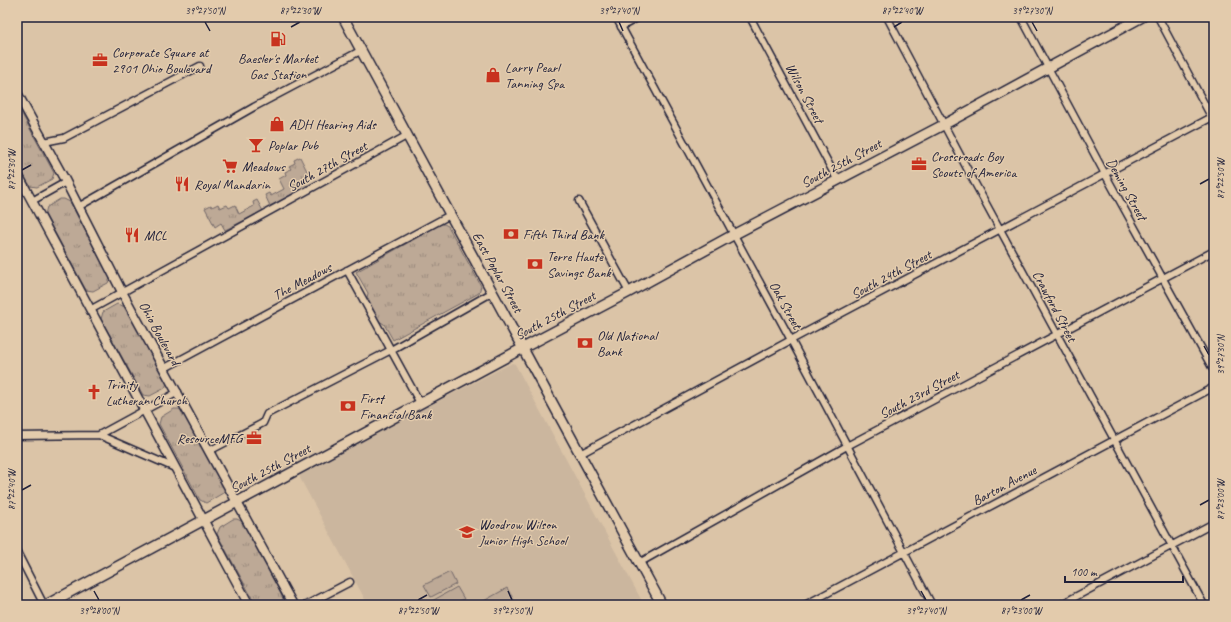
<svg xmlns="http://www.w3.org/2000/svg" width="1231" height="622" viewBox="0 0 1231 622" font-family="Caveat,sans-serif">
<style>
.built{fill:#cbb69e}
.grass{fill:url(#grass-tufts);stroke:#706668}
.pitch{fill:#bda996;stroke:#706668}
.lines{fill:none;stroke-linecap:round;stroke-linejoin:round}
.minor-casing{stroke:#22223b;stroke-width:9}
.tertiary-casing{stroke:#22223b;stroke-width:11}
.secondary-casing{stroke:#22223b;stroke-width:12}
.minor{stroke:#e3cbac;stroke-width:6}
.tertiary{stroke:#e3cbac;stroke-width:8}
.secondary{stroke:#e3cbac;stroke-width:9}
.ticks{fill:none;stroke:#22223b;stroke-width:1.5}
.labels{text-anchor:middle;stroke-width:3;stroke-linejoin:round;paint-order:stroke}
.poi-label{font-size:14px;fill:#22223b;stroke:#e3cbac;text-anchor:start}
.street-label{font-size:14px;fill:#22223b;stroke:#e3cbac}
.neatline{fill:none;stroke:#22223b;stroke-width:1.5}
.ticks-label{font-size:10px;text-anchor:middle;fill:#22223b}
</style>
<defs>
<pattern id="grass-tufts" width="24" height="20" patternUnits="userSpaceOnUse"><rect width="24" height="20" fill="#bda996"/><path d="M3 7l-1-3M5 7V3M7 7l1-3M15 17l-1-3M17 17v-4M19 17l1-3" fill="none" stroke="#99897c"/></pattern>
</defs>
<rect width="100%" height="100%" fill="#dbc4a7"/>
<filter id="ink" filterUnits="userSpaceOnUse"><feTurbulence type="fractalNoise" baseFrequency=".025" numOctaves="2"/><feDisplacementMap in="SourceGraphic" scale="8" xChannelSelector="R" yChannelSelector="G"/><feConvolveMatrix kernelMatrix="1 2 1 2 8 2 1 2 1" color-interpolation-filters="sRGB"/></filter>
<g filter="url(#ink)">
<path class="built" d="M512,363L515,364L644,605H368L300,478V473Z"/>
<path class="grass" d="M17,105L54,173L52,179L37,187L30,186L17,162Z
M300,157L309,175L303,178L307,186L270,206L265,195L269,193L271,196L284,189L279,179L286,175L285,172L291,169L289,166L295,163L294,160Z
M60,199H64L70,202L110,278L108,283L93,291L86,290L45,214L47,207Z
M257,200L263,211L225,230L221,223L215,227L205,208L211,205L212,207L218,204L220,208L227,205L229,208L235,205L239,214L254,206L253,202Z
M441,224H444L448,226L481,286L479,293L393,340L384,324L379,321L367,298L368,293L356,272Z
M117,304L126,307L167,383L165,388L150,396L143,395L101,319L103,312Z
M174,409H179L184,412L225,488L223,493L206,503L200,500L159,424L161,417Z
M233,519H237L243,522L283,598L281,603L279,605H256L217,534L220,527Z"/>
<path class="pitch" d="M450,572L456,584L431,597L424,585Z
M457,587L464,599L453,605H435L432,601Z
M507,588L514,600L505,605H484L482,602Z"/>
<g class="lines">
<g class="minor-casing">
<path id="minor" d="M616,17L791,340L932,605
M750,17L838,181
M887,17L971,176L1204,605
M1021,17L1105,174L1214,371
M1158,17L1214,122
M621,27L639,17
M44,142L64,138L200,66
M32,201L66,182
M579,201L629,292
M78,207L254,107L362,50
M347,270L420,403
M90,310L408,135
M165,368L450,215
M99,435L178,392
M17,436L99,435L175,468
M209,451L263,423L267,414L391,350L493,292
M580,454L791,340L1214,116
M17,552L44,605
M639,563L847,446L1214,251
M306,605L350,582
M805,605L1214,387
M1060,605L1214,523"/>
</g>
<g class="tertiary-casing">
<path id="tertiary" d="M17,93L66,182L122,292L293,605
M17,173L249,605"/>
</g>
<g class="secondary-casing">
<path id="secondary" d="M343,17L662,605
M46,605L523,348L629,292L733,235L945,124L1142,17"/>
</g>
<use href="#minor" class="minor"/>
<use href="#tertiary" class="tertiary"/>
<use href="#secondary" class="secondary"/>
</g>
</g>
<path class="ticks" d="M205,22L210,31M619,22L623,31M1032,22L1037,31M291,27L300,22M894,27L902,22M22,170L31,165M1200,184L1209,179M1204,346L1209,355M22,490L31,485M1200,505L1209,500M94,591L99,600M508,591L512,600M921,591L926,600M418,600L427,595M1021,600L1030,595"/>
<defs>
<g id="fuel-bare" transform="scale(1.2)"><path d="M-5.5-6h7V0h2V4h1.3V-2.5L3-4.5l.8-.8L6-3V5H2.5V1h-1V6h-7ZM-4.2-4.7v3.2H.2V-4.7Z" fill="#c8321e" stroke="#e3cbac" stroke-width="2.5" paint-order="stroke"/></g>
<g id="office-bare" transform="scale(1.2)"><path d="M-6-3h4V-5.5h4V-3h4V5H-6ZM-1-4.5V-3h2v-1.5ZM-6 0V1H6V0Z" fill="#c8321e" stroke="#e3cbac" stroke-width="2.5" paint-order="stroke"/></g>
<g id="shop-bare" transform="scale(1.2)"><path d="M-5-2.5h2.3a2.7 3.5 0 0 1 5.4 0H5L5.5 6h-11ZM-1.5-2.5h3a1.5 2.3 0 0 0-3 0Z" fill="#c8321e" stroke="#e3cbac" stroke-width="2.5" paint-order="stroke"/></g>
<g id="bar-bare" transform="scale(1.2)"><path d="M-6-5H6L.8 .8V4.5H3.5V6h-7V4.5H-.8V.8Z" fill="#c8321e" stroke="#e3cbac" stroke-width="2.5" paint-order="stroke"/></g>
<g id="supermarket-bare" transform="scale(1.2)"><path d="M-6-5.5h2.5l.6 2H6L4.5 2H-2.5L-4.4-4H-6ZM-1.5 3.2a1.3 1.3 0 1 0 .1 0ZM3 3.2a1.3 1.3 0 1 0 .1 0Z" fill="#c8321e" stroke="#e3cbac" stroke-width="2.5" paint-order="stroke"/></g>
<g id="restaurant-bare" transform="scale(1.2)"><path d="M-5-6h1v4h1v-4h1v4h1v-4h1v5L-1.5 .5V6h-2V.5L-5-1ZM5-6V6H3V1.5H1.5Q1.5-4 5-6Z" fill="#c8321e" stroke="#e3cbac" stroke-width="2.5" paint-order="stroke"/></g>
<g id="bank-bare" transform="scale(1.2)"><path d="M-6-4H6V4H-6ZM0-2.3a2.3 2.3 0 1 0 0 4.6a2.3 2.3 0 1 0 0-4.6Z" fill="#c8321e" stroke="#e3cbac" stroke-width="2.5" paint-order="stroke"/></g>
<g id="church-bare" transform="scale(1.2)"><path d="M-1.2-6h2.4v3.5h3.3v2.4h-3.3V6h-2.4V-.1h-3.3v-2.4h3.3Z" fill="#c8321e" stroke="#e3cbac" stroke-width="2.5" paint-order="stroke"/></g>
<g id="school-bare" transform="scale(1.2)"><path d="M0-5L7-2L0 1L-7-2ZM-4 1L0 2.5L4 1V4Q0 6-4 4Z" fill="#c8321e" stroke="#e3cbac" stroke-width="2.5" paint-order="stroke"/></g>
</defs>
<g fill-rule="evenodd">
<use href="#fuel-bare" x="278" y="39"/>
<use href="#office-bare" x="100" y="60"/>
<use href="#shop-bare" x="493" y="75"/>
<use href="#shop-bare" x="277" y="124"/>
<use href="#bar-bare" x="256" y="145"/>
<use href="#office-bare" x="919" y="164"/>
<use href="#supermarket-bare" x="230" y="166"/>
<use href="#restaurant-bare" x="182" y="184"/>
<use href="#bank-bare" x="511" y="234"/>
<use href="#restaurant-bare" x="132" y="235"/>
<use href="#bank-bare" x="535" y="264"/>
<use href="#bank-bare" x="585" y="343"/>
<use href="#church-bare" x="94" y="392"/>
<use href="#bank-bare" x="348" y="406"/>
<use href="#office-bare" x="254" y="438"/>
<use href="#school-bare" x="467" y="532"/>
</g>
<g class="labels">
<g class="poi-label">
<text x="112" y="57">Corporate Square at<tspan x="112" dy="16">2901 Ohio Boulevard</tspan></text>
<text x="278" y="63" text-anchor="middle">Baesler's Market<tspan x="278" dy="16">Gas Station</tspan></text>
<text x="505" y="72">Larry Pearl<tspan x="505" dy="16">Tanning Spa</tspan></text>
<text x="289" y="129">ADH Hearing Aids</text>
<text x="268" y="150">Poplar Pub</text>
<text x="931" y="161">Crossroads Boy<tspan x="931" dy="16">Scouts of America</tspan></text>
<text x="242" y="171">Meadows</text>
<text x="194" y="189">Royal Mandarin</text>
<text x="523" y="239">Fifth Third Bank</text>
<text x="144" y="240">MCL</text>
<text x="547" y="261">Terre Haute<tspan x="547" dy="16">Savings Bank</tspan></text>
<text x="597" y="340">Old National<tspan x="597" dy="16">Bank</tspan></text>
<text x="106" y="389">Trinity<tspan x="106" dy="16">Lutheran Church</tspan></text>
<text x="360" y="403">First<tspan x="360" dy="16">Financial Bank</tspan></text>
<text x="242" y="443" text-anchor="end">ResourceMFG</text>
<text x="479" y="529">Woodrow Wilson<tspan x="479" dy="16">Junior High School</tspan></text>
</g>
<g class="street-label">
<text transform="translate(805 93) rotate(62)" y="5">Wilson Street</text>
<text transform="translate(841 163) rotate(-28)" y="5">South 25th Street</text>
<text transform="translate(327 166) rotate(-29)" y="5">South 27th Street</text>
<text transform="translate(1127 189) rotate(61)" y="5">Deming Street</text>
<text transform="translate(498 272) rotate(61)" y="5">East Poplar Street</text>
<text transform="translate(891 274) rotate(-28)" y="5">South 24th Street</text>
<text transform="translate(302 281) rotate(-28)" y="5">The Meadows</text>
<text transform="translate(786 305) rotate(61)" y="5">Oak Street</text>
<text transform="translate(1055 306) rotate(62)" y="5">Crawford Street</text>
<text transform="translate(555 315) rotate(-28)" y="5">South 25th Street</text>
<text transform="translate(160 333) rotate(61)" y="5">Ohio Boulevard</text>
<text transform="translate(919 394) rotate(-28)" y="5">South 23rd Street</text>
<text transform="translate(270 468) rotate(-28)" y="5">South 25th Street</text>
<text transform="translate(1004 485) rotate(-28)" y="5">Barton Avenue</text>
</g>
</g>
<rect width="1231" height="622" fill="none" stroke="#e3cbac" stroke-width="44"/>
<path d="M1065 576v6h118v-6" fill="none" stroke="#22223b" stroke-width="2"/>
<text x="1071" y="576" font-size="12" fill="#22223b" stroke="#e3cbac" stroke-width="3" paint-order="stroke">100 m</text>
<rect x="22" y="22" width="1187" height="578" class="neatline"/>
<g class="ticks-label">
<text x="205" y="14">39°27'50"N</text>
<text x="300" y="14">87°22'30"W</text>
<text x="619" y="14">39°27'40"N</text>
<text x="902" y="14">87°22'40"W</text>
<text x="1032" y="14">39°27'30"N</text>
<text transform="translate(11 170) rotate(-90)" y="4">87°22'30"W</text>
<text transform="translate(1220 179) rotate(-90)" y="4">87°22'50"W</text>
<text transform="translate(1220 355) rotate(-90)" y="4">39°27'30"N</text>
<text transform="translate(11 490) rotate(-90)" y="4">87°22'40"W</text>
<text transform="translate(1220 500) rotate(-90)" y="4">87°23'00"W</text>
<text x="99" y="614">39°28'00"N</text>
<text x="418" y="614">87°22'50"W</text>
<text x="512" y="614">39°27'50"N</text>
<text x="926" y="614">39°27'40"N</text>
<text x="1021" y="614">87°23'00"W</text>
</g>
</svg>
